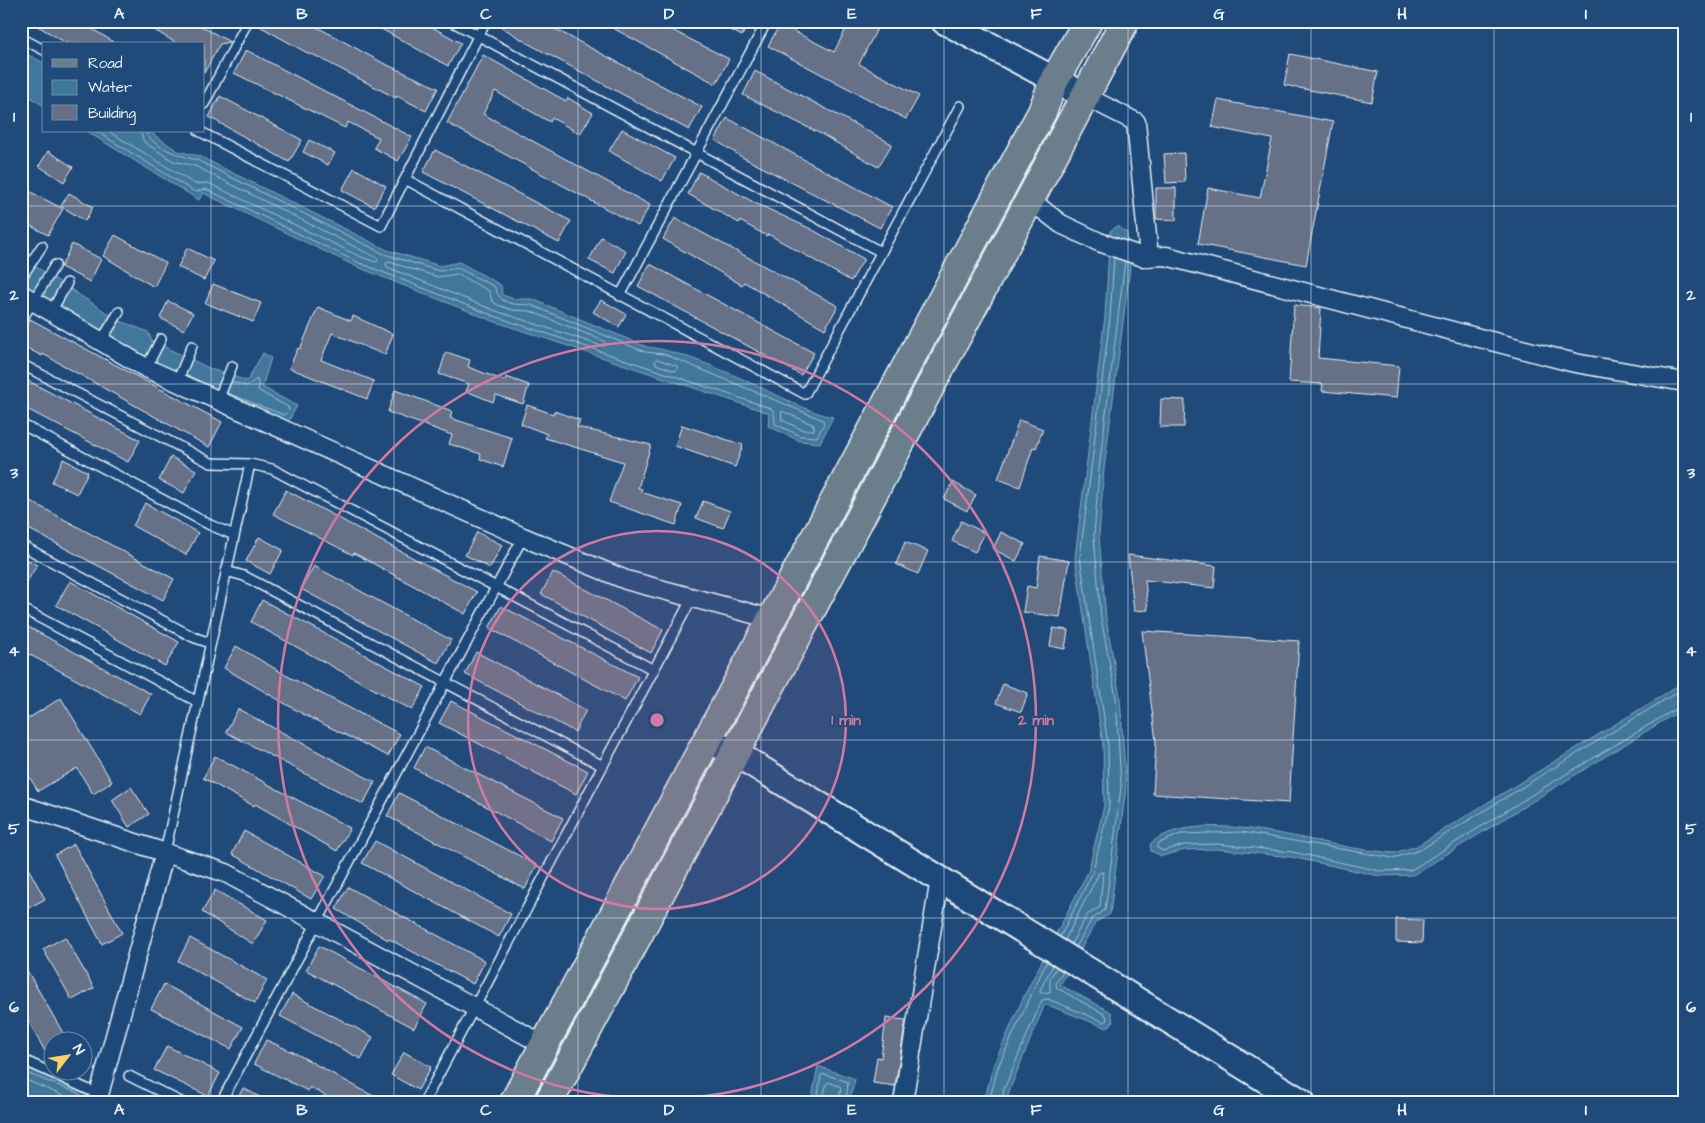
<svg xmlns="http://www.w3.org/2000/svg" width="1705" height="1123" viewBox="0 0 1705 1123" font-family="'Architects Daughter',sans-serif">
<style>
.water{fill:#3f779b;stroke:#83a8c0}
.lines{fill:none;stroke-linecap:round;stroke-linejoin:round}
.shore{stroke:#a4c0d3;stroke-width:1}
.building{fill:#666f86;stroke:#e8f1f8}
.lane-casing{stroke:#e8f1f8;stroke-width:12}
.street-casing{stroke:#e8f1f8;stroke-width:21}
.secondary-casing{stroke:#e8f1f8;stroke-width:29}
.primary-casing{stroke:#e8f1f8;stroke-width:31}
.lane{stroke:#1f4a7a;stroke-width:9}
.street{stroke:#1f4a7a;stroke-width:18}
.secondary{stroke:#1f4a7a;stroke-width:25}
.primary{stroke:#6b7e8b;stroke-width:28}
.grid{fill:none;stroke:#e8f1f8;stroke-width:1;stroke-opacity:0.55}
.ring{fill:none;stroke:#d37aa2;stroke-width:2.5}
.centre{fill:#d37aa2;stroke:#1f4a7a;stroke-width:2.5}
.ring-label{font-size:15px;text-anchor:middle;font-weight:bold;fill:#d37aa2;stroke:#1f4a7a;stroke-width:4;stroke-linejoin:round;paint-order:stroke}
.neatline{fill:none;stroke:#e8f1f8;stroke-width:2}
.grid-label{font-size:16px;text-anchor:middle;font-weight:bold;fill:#e8f1f8}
</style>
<rect width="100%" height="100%" fill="#1f4a7a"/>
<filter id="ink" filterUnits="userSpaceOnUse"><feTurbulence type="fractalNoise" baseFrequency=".02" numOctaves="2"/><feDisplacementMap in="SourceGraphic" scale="10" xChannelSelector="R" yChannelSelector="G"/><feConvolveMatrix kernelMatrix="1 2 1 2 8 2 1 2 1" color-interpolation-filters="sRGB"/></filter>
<g filter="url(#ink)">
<path class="water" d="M21,51L44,63V106L21,91Z
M86,131H148L178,151L199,156L387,250L440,266L459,262L501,285L502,295L514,299H532L647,347C684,351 741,378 776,395C795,403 812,413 833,417L820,443L800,441L768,426L769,413L493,321L355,266L203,193L199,200Z
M1118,226L1127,233L1130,268L1104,469L1099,536L1106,618L1120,697L1126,787L1110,914L1096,922L1060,985L1111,1012L1113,1022L1107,1028L1045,1004L1009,1091L1007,1102H984L993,1066L1024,996L1088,872L1104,806L1103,745L1075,557L1105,316L1110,231Z
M21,257L118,320L148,332L152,341L211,369L247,381L263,353L271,358L262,387L297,406L288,422L227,399L120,343L21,285Z
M1684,682V708L1413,875L1380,876L1291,857L1217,849L1185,850L1162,856L1151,851L1150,844C1190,809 1289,836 1337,845C1356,849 1375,851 1394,853L1417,846Z
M21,1066L81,1089L92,1102H21Z
M818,1066L855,1079L850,1099L855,1102H811Z"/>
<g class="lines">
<path class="shore" d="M96,131L195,192L206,189L357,262L494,316L770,408L774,412L775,424L801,436L817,437L824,424L823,420L664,354L645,352L531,305C514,304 500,306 495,287L458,268L439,271L384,254L197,160C184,157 148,146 146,131
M108,131L195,184L208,183L359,256L375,262L378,261L377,258L195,166L173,161L144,142L140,131
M389,262L438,277L457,274L489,291L492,301L498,305L512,310L530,311L604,341L606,345L602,346L496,311L387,267L386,264Z
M657,359L677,366L678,369L675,371L656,364L655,361Z
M227,393L284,415L289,410L288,407L259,391L257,379L247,386L232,382
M782,411L814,425V430H803L782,420Z
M1684,688L1420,850L1393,858L1242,832L1181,834L1159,843L1156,847L1163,851L1184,845L1218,844L1292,852L1380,871L1411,870L1543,788L1684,704
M1060,937L1092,874L1109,807L1108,745L1080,557L1110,317L1114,258
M1065,940L1099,873L1103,872L1100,907L1087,915L1071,944
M1076,947L1092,919L1105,910L1121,787L1116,698L1101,618L1094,536L1099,469L1125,261
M1053,965L1040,990V993L1050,992V978L1057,967
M21,1071L78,1093L87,1102
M21,1078L78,1102
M817,1102L821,1075L824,1074L848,1082L846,1102
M823,1102L826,1084L829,1082L841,1087L839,1102
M989,1102L998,1067L1047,961
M1002,1102L1004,1089L1042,1000L1048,999L1104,1022L1107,1020L1106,1015L1057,988L1056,983L1063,971"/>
</g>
<path class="building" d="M29,21H79L117,44H68Z
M139,21H192L230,42L220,44L204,73V44H178Z
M254,21H306L383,63L438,88L426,111L397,96L396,98L312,54L311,55L254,23Z
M367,21H421L461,43L448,66Z
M492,21H540L702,107L689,130L529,44Z
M600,21H654L729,59L716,84Z
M714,21H749L742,36Z
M850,21H881L859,64L919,96L906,119L768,46L780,24L834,52Z
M246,50L412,137L398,161L374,148L379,138L348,122L345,128L234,73Z
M1290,54L1378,72L1372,102L1284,85Z
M483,55L566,101L568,98L593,113L580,134L552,118L550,122L495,91L483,114L650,205L638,226L447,123Z
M755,71L892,144L878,167L823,135L743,95Z
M220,96L302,140L289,162L209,117Z
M1218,100L1333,122L1306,265L1198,244L1208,188L1260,198L1272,139L1212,127Z
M727,118L892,207L880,228L742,157L715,140Z
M622,129L675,158L662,181L609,151Z
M309,140L335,153L328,165L303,152Z
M435,150L571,221L559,243L423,172Z
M48,151L73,167L64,182L39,166Z
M1184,153L1185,182L1166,183L1164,154Z
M354,168L386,186L374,207L342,190Z
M699,172L755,203L811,229L864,259L851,281L768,234L767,236L740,221L739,223L688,194Z
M1156,188H1176V220L1156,219Z
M29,191L63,209L48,235L21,221V205Z
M69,193L93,207L85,221L61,206Z
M675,218L838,306L825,329L744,282L742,285L663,239Z
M115,235L166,263L154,287L103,256Z
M601,237L626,251L615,273L589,260Z
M72,244L101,259L90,282L61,267Z
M187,248L214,261L204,280L178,267Z
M650,264L814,353L801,375L638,286Z
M213,284L261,303L253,322L205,303Z
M601,300L626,314L619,327L593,312Z
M168,301L193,313L184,330L160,318Z
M1294,305L1321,308L1318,358L1399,366L1396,398L1322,391L1323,384L1289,382Z
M318,307L351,321L353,316L393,334L385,355L332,333L321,360L374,381L367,399L289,368L298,348L300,349Z
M30,319L222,422L209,447L43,354L42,356L21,345V335Z
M446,352L470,360L468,367L505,381L506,377L529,385L523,404L496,395L493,402L466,391L469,384L439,374Z
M21,377L140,440L128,462L21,406Z
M395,390L452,411L450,418L512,438L503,467L480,459L481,454L449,444L452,435L388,412Z
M1161,399L1185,400L1184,427H1160Z
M527,405L553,414L554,411L580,420L577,427L651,445L638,488L642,489L641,492L682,505L676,525L609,502L623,462L545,438L547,434L521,424Z
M1019,420L1043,429L1036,448L1033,447L1020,487L998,479Z
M682,425L743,445L735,467L675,446Z
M171,457L196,470L184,493L159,480Z
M63,459L88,472L77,494L52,482Z
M953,482L976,495L967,511L944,499Z
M286,490L477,592L465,614L354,553L353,555L273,514Z
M21,496L174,579L163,600L21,525Z
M703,501L730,511L723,528L696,518Z
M145,503L198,533L186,555L133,526Z
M961,521L985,533L975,552L952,541Z
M477,532L502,545L490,568L465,555Z
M1001,532L1025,544L1016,561L993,549Z
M259,537L283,550L270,574L246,561Z
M905,542L928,551L918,574L896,564Z
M1128,555L1216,566L1214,588L1145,580L1148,610L1134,611Z
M1040,556L1069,561L1060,617L1023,612L1027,586L1036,588Z
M21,557L37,565L21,592Z
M314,566L451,640L438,663L301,589Z
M553,572L663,630L651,653L541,594Z
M70,581L179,642L165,666L56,605Z
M262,600L425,687L412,710L251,622Z
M501,606L638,677L625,701L489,628Z
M21,623L151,694L140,714L21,650Z
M1053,628L1068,630L1065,649L1050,646Z
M1142,631L1299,641L1289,803L1153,794L1156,742Z
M236,646L291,678L400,734L388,756L303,714L224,668Z
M476,652L586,710L575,732L465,674Z
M1003,684L1028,693L1021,712L996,703Z
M61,698L112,782L93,794L77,768L38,791L21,763V723Z
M451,701L588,771L576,794L439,723Z
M238,709L375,782L363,804L226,732Z
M425,747L563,818L551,841L414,768Z
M215,756L350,828L337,851L255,804L254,806L203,778Z
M131,787L149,814L129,827L112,800Z
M399,793L537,865L525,889L387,816Z
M244,831L325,876L311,899L232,854Z
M375,841L511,914L499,937L362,863Z
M74,844L122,933L102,944L55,855Z
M21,855L45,899L25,910L21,903Z
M348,887L485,961L473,984L389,939L388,940L336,909Z
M215,890L267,920L253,944L202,912Z
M1396,919L1423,920L1422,943L1396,942Z
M65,937L94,988L72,1000L43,949Z
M190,938L267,980L255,1003L178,961Z
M319,946L427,1004L414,1028L306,970Z
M21,960L67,1040H52V1064L21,1007Z
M164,984L243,1027L231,1049L151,1009Z
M292,994L373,1037L361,1059L280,1016Z
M886,1018L906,1020L895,1086L873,1083L877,1057L881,1058Z
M266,1040L295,1053L384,1102H336L310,1087L308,1091L254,1064Z
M167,1046L220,1073L208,1096L154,1070Z
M404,1052L431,1067L418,1090L391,1075Z
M243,1088L269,1102H236Z"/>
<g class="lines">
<g class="lane-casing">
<path id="lane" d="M451,21L881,252
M21,38L44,50
M204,104L248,21
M199,131L381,226L486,21
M405,179L805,394L960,106
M21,278L42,246
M620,296L767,21
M51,312L67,283
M21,321L55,265
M101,341L119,312
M21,364L211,463L250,464L272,469L654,670
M146,368L161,339
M177,382L192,346
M218,400L232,366
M21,424L210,525L234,535
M21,545L193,637L210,643
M226,571L244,576L603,766
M21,608L198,702
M165,852L250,464
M21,1059L98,1094
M129,1076L181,1102
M221,1102L523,537
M424,1102L692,598"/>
</g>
<g class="street-casing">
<path id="street" d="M1085,96L1136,122L1149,257
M1030,200L1061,224L1099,242L1143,257L1166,256L1575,363L1684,382
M21,294L146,368L523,537L626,580L772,619
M21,805L226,873L544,1045
M97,1102L165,852
M903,1102L940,879"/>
</g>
<g class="secondary-casing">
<path id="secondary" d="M944,21L1085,96
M708,740L735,753L1302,1102"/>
</g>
<g class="primary-casing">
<path id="primary" d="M514,1102L1042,112L1054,81L1088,21
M549,1102L1125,21"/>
</g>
<use href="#lane" class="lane"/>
<use href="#street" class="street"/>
<use href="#secondary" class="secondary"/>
<use href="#primary" class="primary"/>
</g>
</g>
<path class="grid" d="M211,21V1102M394,21V1102M578,21V1102M761,21V1102M944,21V1102M1128,21V1102M1311,21V1102M1494,21V1102M21,206H1684M21,384H1684M21,562H1684M21,740H1684M21,918H1684"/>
<circle cx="657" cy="720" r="189" fill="#d37aa2" fill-opacity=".12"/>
<g class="ring">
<circle cx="657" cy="720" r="189"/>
<circle cx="657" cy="720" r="379"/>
</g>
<circle cx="657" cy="720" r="8" class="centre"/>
<g class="ring-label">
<text x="846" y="725">1 min</text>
<text x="1036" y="725">2 min</text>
</g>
<rect width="1705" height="1123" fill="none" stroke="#1f4a7a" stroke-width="55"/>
<rect x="42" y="42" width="162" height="90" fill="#1f4a7a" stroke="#6f8dac"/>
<rect x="52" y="59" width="25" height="8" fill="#6b7e8b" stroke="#6f8dac"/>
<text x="88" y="68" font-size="15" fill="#e8f1f8">Road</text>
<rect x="52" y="80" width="25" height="15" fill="#3f779b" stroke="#6f8dac"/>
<text x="88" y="92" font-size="15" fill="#e8f1f8">Water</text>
<rect x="52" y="105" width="25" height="15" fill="#666f86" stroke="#6f8dac"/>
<text x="88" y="118" font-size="15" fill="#e8f1f8">Building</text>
<g transform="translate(68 1056) rotate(59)"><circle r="24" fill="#1f4a7a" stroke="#6f8dac"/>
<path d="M0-4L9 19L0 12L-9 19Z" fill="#ffd166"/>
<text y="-8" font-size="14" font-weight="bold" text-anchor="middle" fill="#e8f1f8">N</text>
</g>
<rect x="28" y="28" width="1650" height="1068" class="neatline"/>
<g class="grid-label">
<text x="119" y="19">A</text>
<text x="302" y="19">B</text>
<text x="486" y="19">C</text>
<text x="669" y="19">D</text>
<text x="852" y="19">E</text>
<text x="1036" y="19">F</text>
<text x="1219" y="19">G</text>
<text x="1402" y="19">H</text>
<text x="1586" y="19">I</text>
<text x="14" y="122">1</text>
<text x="1691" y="122">1</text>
<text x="14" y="300">2</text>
<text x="1691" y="300">2</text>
<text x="14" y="478">3</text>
<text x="1691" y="478">3</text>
<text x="14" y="656">4</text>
<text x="1691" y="656">4</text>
<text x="14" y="834">5</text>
<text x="1691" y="834">5</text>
<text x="14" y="1012">6</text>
<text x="1691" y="1012">6</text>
<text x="119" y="1115">A</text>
<text x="302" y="1115">B</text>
<text x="486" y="1115">C</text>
<text x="669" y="1115">D</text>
<text x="852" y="1115">E</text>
<text x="1036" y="1115">F</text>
<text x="1219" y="1115">G</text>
<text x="1402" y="1115">H</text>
<text x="1586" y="1115">I</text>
</g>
</svg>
